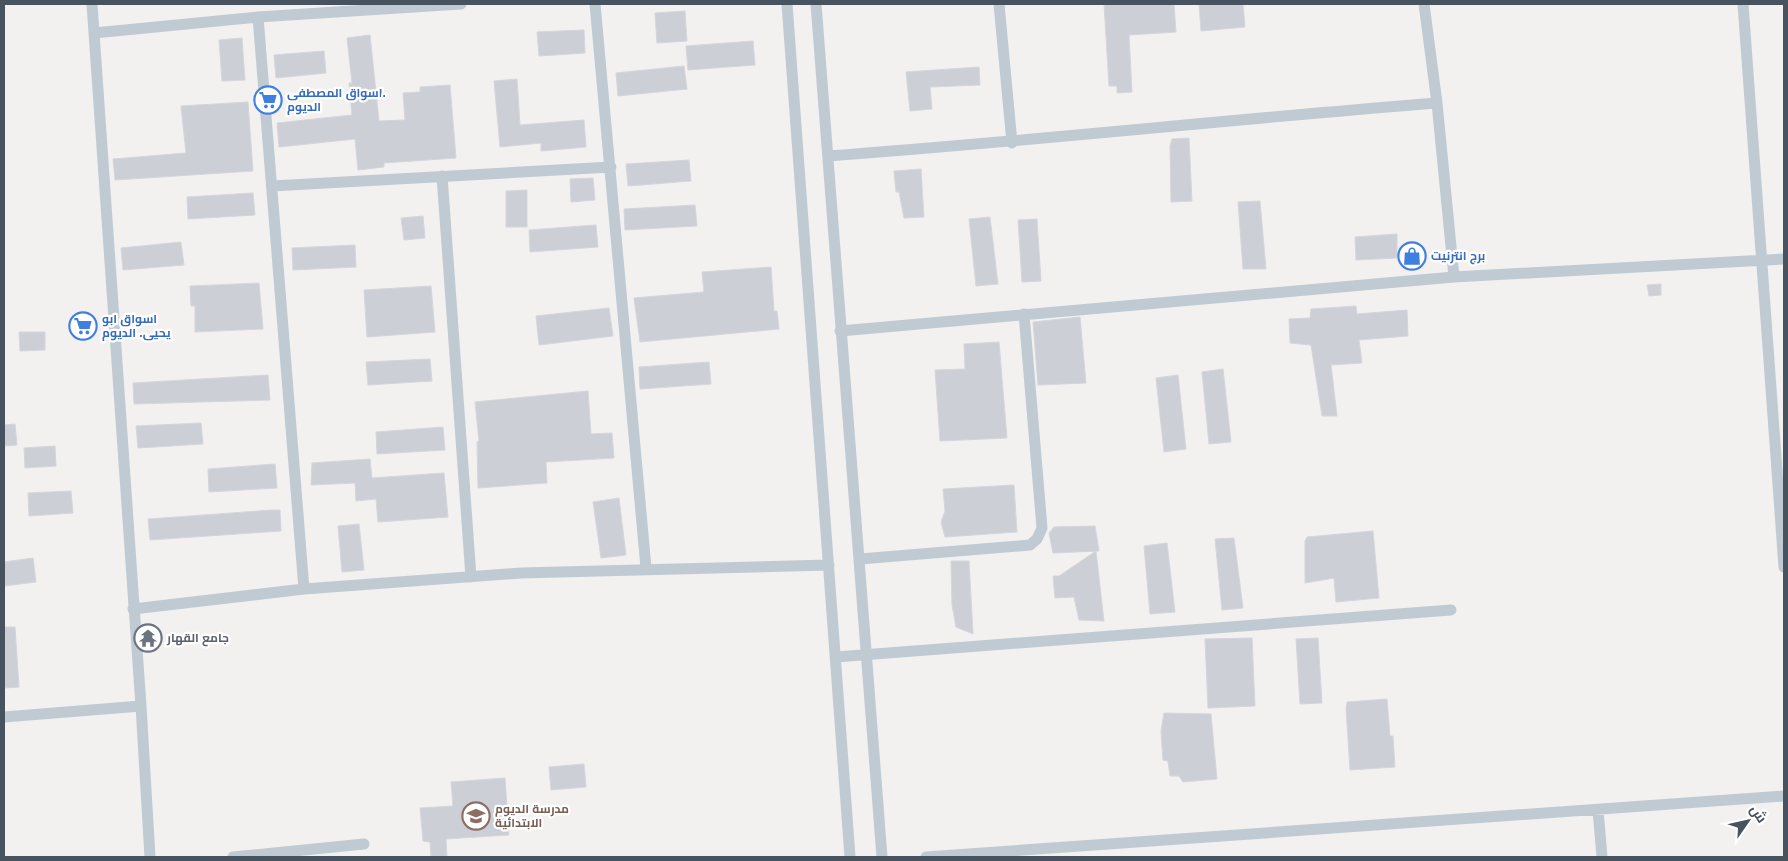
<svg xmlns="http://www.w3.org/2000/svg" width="1788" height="861" viewBox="0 0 1788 861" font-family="Arial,Cairo,sans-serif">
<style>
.building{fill:#cccfd5;stroke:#d4d6dc}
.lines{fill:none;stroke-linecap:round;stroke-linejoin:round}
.street{stroke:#c0cad3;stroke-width:11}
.labels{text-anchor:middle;stroke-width:4.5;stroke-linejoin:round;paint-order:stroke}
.shop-label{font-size:12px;font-weight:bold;fill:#366cbe;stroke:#fff;text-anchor:start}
.worship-label{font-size:12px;font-weight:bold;fill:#5b616d;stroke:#fff;text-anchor:start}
.education-label{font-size:12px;font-weight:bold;fill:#785e54;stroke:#fff;text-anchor:start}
</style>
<rect width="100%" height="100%" fill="#f3f0f0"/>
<path class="building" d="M1104,4H1174L1176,32L1129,35L1132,92L1117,93V86H1109Z
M1199,4H1243L1245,27L1201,31Z
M685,11L687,41L657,43L655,13Z
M584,30L585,53L539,56L537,32Z
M370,35L379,121L405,120L403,93L420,92V87L450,85L456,158L384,163V167L358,170L355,139L279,147L277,123L352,115L349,83H352L347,38Z
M242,38L245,80L222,81L219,40Z
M753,41L755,65L688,70L686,46Z
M324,51L326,73L276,78L274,55Z
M684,66L687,89L618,96L616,73Z
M979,67L980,85L930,87L932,109L910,111L906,72Z
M517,79L520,125L584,120L586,147L541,151V143L500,147L494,81Z
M248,102L253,171L115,180L113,159L186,153L181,106Z
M1189,138L1192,201L1171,202L1170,146L1172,139Z
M689,160L691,181L628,186L626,164Z
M921,169L924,217L904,218L899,192H896L894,171Z
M593,178L595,200L571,202L570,179Z
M527,190V227H506V191Z
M253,193L255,215L188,219L187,197Z
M1260,201L1266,269H1243L1238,202Z
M695,205L697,226L625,230L624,209Z
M423,216L425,238L404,240L401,218Z
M990,217L998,284L976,286L969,219Z
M1037,219L1041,281L1022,282L1018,220Z
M596,225L598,247L530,252L529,230Z
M1397,234V258L1356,260L1355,237Z
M181,242L184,265L123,270L121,248Z
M355,245L356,267L293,270L292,248Z
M771,267L774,311H777L779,329L640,342L634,298L704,292L702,272Z
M259,283L263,329L195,332V306H191L190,286Z
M1661,284V295L1649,296L1647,285Z
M431,286L435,332L367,337L364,290Z
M1356,306L1357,314L1407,310L1408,336L1359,340L1362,363L1331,365L1337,416H1322L1311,345L1290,343L1289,319L1310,318L1311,309Z
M609,308L613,336L539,345L536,316Z
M1080,317L1086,383L1038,385L1033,322Z
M19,332H45V350L20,351Z
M999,342L1007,438L940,441L935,370L965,369L964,344Z
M430,359L432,381L368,385L366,362Z
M709,362L711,384L640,389L639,367Z
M1223,369L1231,442L1209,444L1202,372Z
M268,375L270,400L134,404L133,383Z
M1178,375L1186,449L1164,452L1156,378Z
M588,391L591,434L612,433L614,458L546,462L547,483L478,488L477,442L479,441L475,402Z
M201,423L203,444L138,448L136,426Z
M15,424L17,445L4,446V425Z
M443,427L445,450L377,454L376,432Z
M55,446L56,466L25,468L24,448Z
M370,459L372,478L444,473L448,517L378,522L376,499L356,501L355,483L311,485L312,463Z
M275,464L277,488L209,492L208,469Z
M1014,485L1017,532L945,537L941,522L945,511L943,489Z
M71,491L73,513L29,516L28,493Z
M619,498L626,555L601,558L593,502Z
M272,510H280L281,531L150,540L148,519Z
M359,524L364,570L342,572L338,526Z
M1095,526L1099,551L1053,553L1049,533L1054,527Z
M1373,531L1379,598L1336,602L1334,578L1305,583V541L1307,537Z
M1234,538L1243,608L1222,610L1215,539Z
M1167,543L1175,612L1150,614L1144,546Z
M1096,551L1104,621L1079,620L1074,597L1055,598L1053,576H1059Z
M33,558L36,582L4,586V562Z
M951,561H969L973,634L956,627L952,605Z
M4,627H15L19,687L4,688Z
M1252,638L1255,706L1208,708L1205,639Z
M1318,638L1322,703L1300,704L1296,639Z
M1387,699L1390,736H1393L1395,767L1350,770L1346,709L1347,702Z
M1164,713L1211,714L1217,779L1183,782L1179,776H1170L1168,761L1163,760L1161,731Z
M584,764L586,787L551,790L549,767Z
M505,778L509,835L446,839L447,857H431L430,842L423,841L420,808L453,806L451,782Z"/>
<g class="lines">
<path class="street" d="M92,4L141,706L150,857
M595,4L646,568
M787,4L850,857
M816,4L882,857
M999,4L1012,143
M1424,4L1437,103
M1743,4L1784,567
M258,17L304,589
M94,33L258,17L461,4
M828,156C1031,141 1234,119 1437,103L1454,277
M442,176L471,577
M272,186L611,167
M840,331L1454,277L1784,259
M860,559L1030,545L1037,539L1042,528L1024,314
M133,609L304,589L521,573L829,565
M836,657L1451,610
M4,717L141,706
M1598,810L1602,857
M233,857L364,844
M926,857L1784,796"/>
</g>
<defs>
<g id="supermarket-ring" transform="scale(1.4375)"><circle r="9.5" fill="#fff" stroke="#3f7fe0" stroke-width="1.5"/><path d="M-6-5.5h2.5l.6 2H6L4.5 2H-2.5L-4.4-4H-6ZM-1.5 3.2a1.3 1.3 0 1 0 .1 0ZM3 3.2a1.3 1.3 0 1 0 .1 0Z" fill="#3f7fe0"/></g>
<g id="shop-ring" transform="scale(1.4375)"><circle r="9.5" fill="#fff" stroke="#3f7fe0" stroke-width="1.5"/><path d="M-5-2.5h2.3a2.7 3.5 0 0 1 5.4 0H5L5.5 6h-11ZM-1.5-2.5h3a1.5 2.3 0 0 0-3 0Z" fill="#3f7fe0"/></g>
<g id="temple-ring" transform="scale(1.4375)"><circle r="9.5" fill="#fff" stroke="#6b7280" stroke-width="1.5"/><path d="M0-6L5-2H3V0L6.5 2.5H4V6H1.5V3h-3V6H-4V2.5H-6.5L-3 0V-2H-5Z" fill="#6b7280"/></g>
<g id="school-ring" transform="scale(1.4375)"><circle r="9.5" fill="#fff" stroke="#8d6e63" stroke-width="1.5"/><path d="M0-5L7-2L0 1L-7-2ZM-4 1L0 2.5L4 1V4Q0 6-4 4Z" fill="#8d6e63"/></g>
</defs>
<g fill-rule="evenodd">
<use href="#supermarket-ring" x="268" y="100"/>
<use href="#shop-ring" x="1412" y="256"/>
<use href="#supermarket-ring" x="83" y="326"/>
<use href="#temple-ring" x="148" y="638"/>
<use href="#school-ring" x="476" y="816"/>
</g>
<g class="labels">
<g class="shop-label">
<text x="287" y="97">اسواق المصطفى.<tspan x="287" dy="14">الديوم</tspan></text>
<text x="1431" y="260">برج انترنيت</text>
<text x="102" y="323">اسواق ابو<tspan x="102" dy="14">يحيى. الديوم</tspan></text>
</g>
<g class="worship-label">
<text x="167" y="642">جامع القهار</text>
</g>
<g class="education-label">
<text x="495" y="813">مدرسة الديوم<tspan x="495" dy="14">الابتدائية</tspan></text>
</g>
</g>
<rect width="1788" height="861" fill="none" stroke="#47535f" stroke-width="10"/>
<g transform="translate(1748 821) rotate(56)" stroke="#ffffff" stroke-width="4" paint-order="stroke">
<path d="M0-4L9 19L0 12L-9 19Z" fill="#47535f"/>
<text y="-8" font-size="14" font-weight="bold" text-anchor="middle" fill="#47535f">ش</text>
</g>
</svg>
